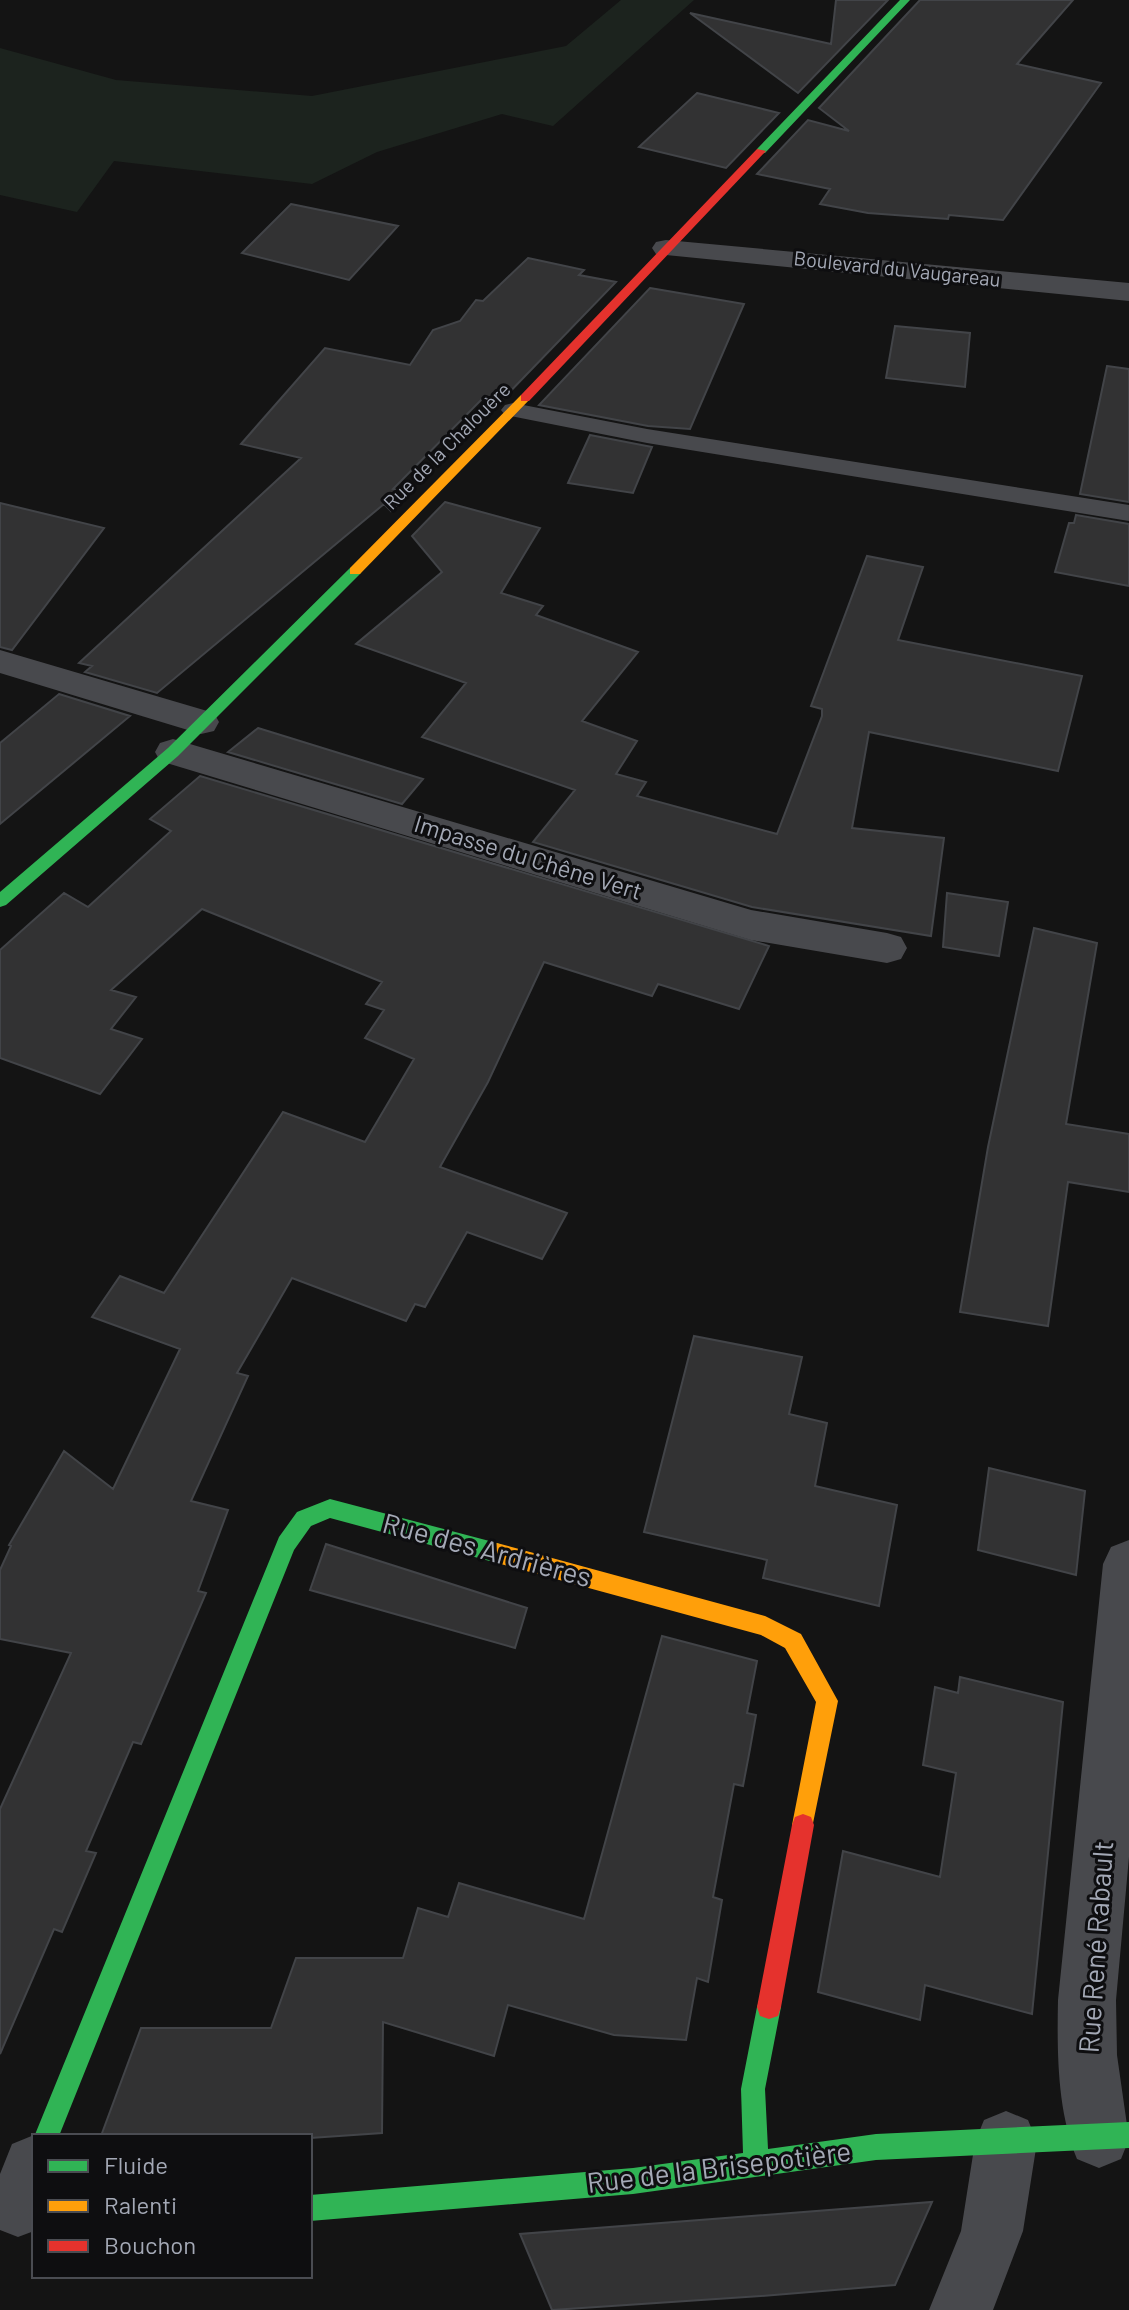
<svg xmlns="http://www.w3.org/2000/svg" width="1129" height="2310" viewBox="0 0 1129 2310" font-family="Barlow,sans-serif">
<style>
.green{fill:#1c231e}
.building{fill:#323233;stroke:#424448;stroke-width:2}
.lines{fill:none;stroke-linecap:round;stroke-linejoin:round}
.lane{fill:#48494d;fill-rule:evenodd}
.street{fill:#48494d;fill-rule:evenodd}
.fast{fill:#30b455;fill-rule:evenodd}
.slow{fill:#ff9f0a;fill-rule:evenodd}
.jam{fill:#e5322d;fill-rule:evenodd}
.labels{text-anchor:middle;stroke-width:6;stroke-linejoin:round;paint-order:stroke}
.far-street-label{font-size:20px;fill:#a4a9b6;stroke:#0e0e10}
.street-label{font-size:24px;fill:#a4a9b6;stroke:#0e0e10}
.near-street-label{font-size:28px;fill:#a4a9b6;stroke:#0e0e10}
</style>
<rect width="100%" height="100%" fill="#141414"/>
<path class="green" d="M621,0H694L553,126L502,114L377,152L312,184L114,161L77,212L0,195V48L116,80L312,96L566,46Z"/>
<path class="building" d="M836,0H888L798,93L690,13L831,44Z
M920,0H1073L1017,64L1101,83L1003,220L949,215L948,219L868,213L820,204L830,189L757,174L808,120L849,131L819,108Z
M697,93L779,113L726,168L639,147Z
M291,204L398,226L349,280L242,253Z
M528,258L584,270L579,275L616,282L502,400L484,397L393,489L409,493L391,511L384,504L157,693L85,672L92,666L79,663L301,458L241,444L325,348L410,365L433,330L460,321L476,300L483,301Z
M650,288L744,304L690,429L648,426L539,405Z
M895,326L970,333L965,387L886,378Z
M1107,366L1129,369V502L1080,494Z
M590,435L652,447L633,493L568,483Z
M445,502L540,528L501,593L543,606L536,615L638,652L582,721L637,741L616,774L646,782L637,796L777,834L822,716V709L811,706L867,556L923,567L898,640L1082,676L1058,771L869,732L852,828L944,838L931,936L752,907L533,842L575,790L422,737L466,683L356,644L442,572L412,536Z
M0,503L104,528L12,650L0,647Z
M1076,515L1129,524V586L1055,572L1069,523H1074Z
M59,694L130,716L0,824V743Z
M258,728L423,779L402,804L228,752Z
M200,776L769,946L739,1009L658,984L652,996L544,962L488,1082L440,1167L567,1213L542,1259L467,1232L425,1307L415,1304L406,1321L292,1278L237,1373L248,1376L191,1501L228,1510L198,1591L206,1593L141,1744L133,1742L86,1851L96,1853L62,1932L54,1929L0,2054V1809L71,1653L0,1639V1570L11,1546L9,1545L64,1451L113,1489L180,1349L92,1317L120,1276L164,1293L283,1112L365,1142L414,1059L365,1038L384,1010L366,1004L382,982L202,909L111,990L136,997L111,1029L142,1039L100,1094L0,1058V950L64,893L88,907L171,831L150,819Z
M947,893L1008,902L999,956L943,947Z
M1034,928L1097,943L1066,1124L1129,1134V1192L1068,1182L1048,1326L960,1312L988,1147Z
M694,1336L802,1357L789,1414L827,1423L815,1486L897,1505L879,1606L763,1578L767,1560L644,1532Z
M989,1468L1085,1491L1076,1575L978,1550Z
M326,1544L527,1608L515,1648L310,1590Z
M662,1636L757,1661L747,1713L756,1715L750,1749L743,1786L734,1784L713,1897L722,1900L708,1982L697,1978L686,2040L614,2035L508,2005L494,2056L383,2022L382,2133L310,2138L101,2136L141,2028H271L296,1958H403L418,1908L448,1917L459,1883L584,1919Z
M960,1677L1063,1702L1032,2014L925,1985L920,2020L818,1992L843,1851L940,1877L956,1773L923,1765L935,1687L958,1693Z
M932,2202L895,2285L761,2296L552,2310L520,2234Z"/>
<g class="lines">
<path class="lane" d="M513,403L647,429L1129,505V521L647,443L505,415L501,410L505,405Z"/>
<path class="street" d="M666,240L1129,283V301L656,254L652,248L656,242Z
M0,650L214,713L219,722L214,731L201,734L0,673Z
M173,739L751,910L887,933L901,937L907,948L901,959L887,963L751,940L160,761L155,752L160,743Z
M1129,1540V1857L1116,2000L1117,2055L1129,2139L1121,2159L1099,2168L1077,2159C1057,2110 1057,2052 1058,2000L1103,1564L1111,1547Z
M1006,2111L1028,2120L1037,2142L1023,2231L993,2310H929L961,2231L975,2142L984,2120Z
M34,2135V2231L18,2237L0,2230V2174L12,2144Z"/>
<path class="fast" d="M900,0H910L765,153H757V149Z
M355,567L362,571L360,574L178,756L6,905L0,907V892L168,748L350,568Z
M330,1499L497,1543L504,1546L507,1553L504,1560L497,1563L330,1518L311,1526L294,1550L59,2136L34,2137L279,1537L297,1512Z
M769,1995L778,1998L781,2007L765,2089L768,2149L876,2134L1129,2122V2148L876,2160L633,2194L310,2221V2195L633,2168L743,2153L741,2089L757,2007L760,1998Z"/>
<path class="slow" d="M521,395L531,398L360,574H350V568Z
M497,1543L765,1616L801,1634L838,1701L811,1833L803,1836L795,1833L792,1825L816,1702L785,1648L761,1635L497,1563L490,1560L487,1553L490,1546Z"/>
<path class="jam" d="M757,149L766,151L529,401H521V395Z
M803,1814L811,1817L814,1825L781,2007L778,2016L769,2019L760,2016L757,2007L792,1825L795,1817Z"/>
</g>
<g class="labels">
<g class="far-street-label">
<text transform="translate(897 269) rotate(6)" y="7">Boulevard du Vaugareau</text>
<text transform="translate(447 446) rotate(-45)" y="7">Rue de la Chalouère</text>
</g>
<g class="street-label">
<text transform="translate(528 858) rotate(17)" y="8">Impasse du Chêne Vert</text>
</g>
<g class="near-street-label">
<text transform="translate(487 1550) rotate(15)" y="10">Rue des Ardrières</text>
<text transform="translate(1096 1947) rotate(-86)" y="10">Rue René Rabault</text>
<text transform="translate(719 2167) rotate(-7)" y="10">Rue de la Brisepotière</text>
</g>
</g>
<rect x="32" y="2134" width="280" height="144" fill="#0e0e10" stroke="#4a4c52" stroke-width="2"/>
<rect x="48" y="2160" width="40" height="12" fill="#30b455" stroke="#4a4c52" stroke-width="2"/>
<text x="104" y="2174" font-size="24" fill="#a4a9b6">Fluide</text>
<rect x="48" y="2200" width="40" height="12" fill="#ff9f0a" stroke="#4a4c52" stroke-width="2"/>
<text x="104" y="2214" font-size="24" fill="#a4a9b6">Ralenti</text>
<rect x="48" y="2240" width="40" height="12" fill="#e5322d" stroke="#4a4c52" stroke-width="2"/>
<text x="104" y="2254" font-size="24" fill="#a4a9b6">Bouchon</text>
</svg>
